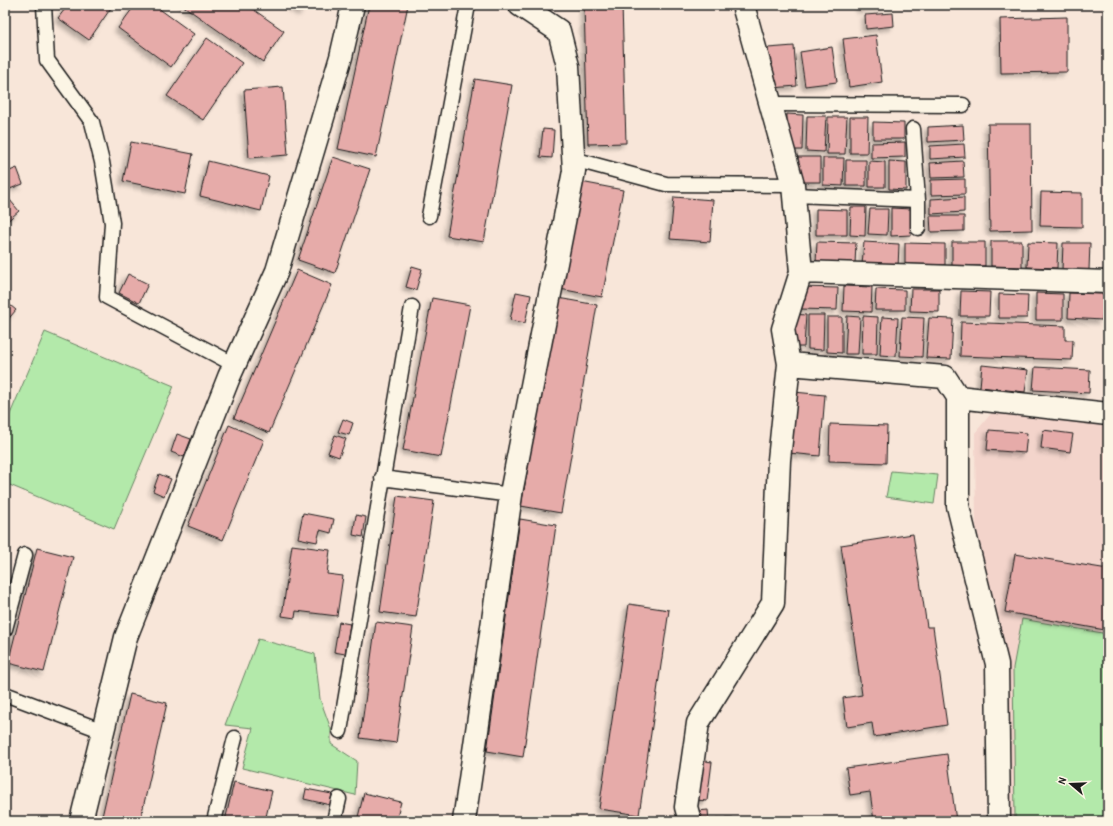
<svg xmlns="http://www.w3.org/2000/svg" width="1113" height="826" viewBox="0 0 1113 826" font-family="'Patrick Hand',sans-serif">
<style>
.built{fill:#f3d4cb}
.green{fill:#b3e9aa;stroke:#688263}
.building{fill:#e6aba9;stroke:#1c1c1c;filter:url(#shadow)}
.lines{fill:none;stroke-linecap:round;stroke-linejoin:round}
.lane-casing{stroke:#1c1c1c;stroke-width:17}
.street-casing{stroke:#1c1c1c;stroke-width:25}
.lane{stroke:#fcf5e5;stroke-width:14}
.street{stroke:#fcf5e5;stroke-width:22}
</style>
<defs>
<filter id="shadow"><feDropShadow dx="-3.5" dy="3.5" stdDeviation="2" flood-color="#0004"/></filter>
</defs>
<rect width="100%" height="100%" fill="#f8e6d9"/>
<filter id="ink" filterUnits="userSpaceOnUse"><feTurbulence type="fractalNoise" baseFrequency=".025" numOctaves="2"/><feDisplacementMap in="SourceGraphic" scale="8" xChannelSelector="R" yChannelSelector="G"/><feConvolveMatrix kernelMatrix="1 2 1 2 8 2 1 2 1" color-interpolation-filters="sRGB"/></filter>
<g filter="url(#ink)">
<path class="built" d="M994,410L1108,421V821H1011L1009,818L1006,668L976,525L975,433Z"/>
<path class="green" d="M45,332L174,386L114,529L5,483V426Z
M891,471L938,475L934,504L886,497Z
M1022,619L1108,634V821H1030L1015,818L1013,668Z
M258,639L315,654L320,699L331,729V744L357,761L355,795L242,768L253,728L225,725Z"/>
<path class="building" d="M68,5H113L89,40L58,18Z
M135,5H154L194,34L171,67L118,28Z
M182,5H247L284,31L263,62Z
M290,5H306L302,12Z
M369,5H408L376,157L338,149Z
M584,5H622L626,143L588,144Z
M860,5H885V6L860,9Z
M893,13L894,26L866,29L865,15Z
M1067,17V72L1001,73L1000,19Z
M876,35L882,82L849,87L843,39Z
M207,38L242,63L203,120L167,96Z
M794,46L797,86L772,88L768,48Z
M832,47L837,82L805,86L800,52Z
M475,79L512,85L484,242L447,236Z
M283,87L288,155L249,158L244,90Z
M787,114L803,115L802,150H786Z
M807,116H826L824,152L806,151Z
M828,117H847L845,154H827Z
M850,117H868L867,153H850Z
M873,122L904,123V139H873Z
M988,124H1031L1032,230L990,231Z
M963,125L964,140L928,142V127Z
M543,129L554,130L552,158L540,157Z
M131,142L193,154L185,194L123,181Z
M905,142V157L871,158V143Z
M964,144L965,157L930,159V146Z
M333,157L370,169L335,273L298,260Z
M798,157H820V182H798Z
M823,158H844L843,186L823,185Z
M846,160H866V186H846Z
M208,161L269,176L261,211L200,196Z
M869,161L885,162V187H869Z
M889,161L906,162V190L889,189Z
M963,161L964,177L931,178L930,163Z
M17,168L23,184L7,190L5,184V173Z
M965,179V194L931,195V180Z
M581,182L623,190L602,297L560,289Z
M1041,192L1082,193V227L1040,226Z
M5,194L19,211L5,223Z
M674,197L713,200L710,242L670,239Z
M964,197V212L931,214V199Z
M851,207H866L865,236L850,235Z
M891,208L911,209V235L891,236Z
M816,209L847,210V235H816Z
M870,209H888L887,235L868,234Z
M930,216H964V231L931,232Z
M991,241H1022V267L991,266Z
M817,242L856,243L855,264L816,263Z
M864,242L899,244L898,268L862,265Z
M952,242H985V266H952Z
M1028,242L1058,243L1057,268L1027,267Z
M905,243L945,244V265L905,264Z
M1063,243H1090L1089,270H1062Z
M412,266L422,269L416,290L406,287Z
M297,270L332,285L269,433L234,418Z
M128,274L148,284L139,303L119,293Z
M844,286L872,287L871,312L843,311Z
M801,287L838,288L837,310L801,309Z
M876,289L905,290V310H875Z
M911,289H939V312L910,311Z
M961,291L990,292L989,316H960Z
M516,292L531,295L525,323L510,320Z
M1036,293L1063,294V320H1036Z
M1069,293L1104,294L1102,320L1068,318Z
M999,294L1028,295L1027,318H999Z
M432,298L470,305L441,457L403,450Z
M558,298L597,305L561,513L521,506Z
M5,301L16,310L5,323Z
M792,314L806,315L804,347H791Z
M808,315H824L823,350L808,349Z
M847,316L860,317L858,354H845Z
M863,316L878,317L877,354H862Z
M827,317H842V353L827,352Z
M882,317L898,318L896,356L880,355Z
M902,317L924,318L922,357L900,356Z
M929,318L953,319L951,359L926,358Z
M961,322L1065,326V340H1073L1072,360L960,356Z
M982,365L1028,370L1025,392L980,387Z
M1035,367L1090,370L1089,393L1033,390Z
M794,392L825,395L820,456L789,453Z
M343,419L353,423L349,435L338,432Z
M830,424L887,426L886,463L829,461Z
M229,425L264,440L223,540L188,526Z
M989,430L1027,433L1025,453L987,450Z
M1043,430L1073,434L1070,452L1041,448Z
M177,434L191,439L184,457L171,452Z
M335,435L346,439L339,457L328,453Z
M159,474L171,479L164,496L153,491Z
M397,496L434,501L416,617L380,612Z
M303,513L334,519L331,533L320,530L317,542L298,538Z
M356,515L366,517L363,537L353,535Z
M520,519L556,525L523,757L487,751Z
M913,534L927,627H933L947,725L874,737L872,723L847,727L843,698L862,695L841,545Z
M292,545L330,550L327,574L343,576L337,616L296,611L295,618L282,616Z
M37,548L73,557L44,672L8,663Z
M1015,554L1108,569V612L1105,630L1005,612Z
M629,604L669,610L639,815L599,809Z
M339,622L350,624L345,654L334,652Z
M376,622L413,627L396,743L360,738Z
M130,694L167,703L140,821H101Z
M947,754L956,821H874L870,792L850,795L846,768Z
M700,760L712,762L707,801L696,800Z
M234,782L272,791L265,821H225Z
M306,789L332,794L330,805L304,799Z
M364,793L401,802L396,821H357Z
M708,810L709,821H698L697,811Z
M716,818L738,819V821H716Z"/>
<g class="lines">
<g class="lane-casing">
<path id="lane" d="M44,5L47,60L92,122L102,162L112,223L107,297L235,365
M771,104L963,105
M913,129L918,200V228
M573,159L666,184L793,185
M794,195L918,200
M429,216L468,5
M382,478L511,495
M5,629L25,555
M5,694L103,731
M340,731L412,307
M214,821L235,738
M334,821L339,799"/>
</g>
<g class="street-casing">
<path id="street" d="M743,5L793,185L801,272L783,329L789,364L945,377L958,397V506L997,664L999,821
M801,272L1108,282
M958,397L1108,414
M81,821L126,637L229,377L277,271L341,57L353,5
M464,821L512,488L574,171L568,66L559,31L520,5
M690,821L686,807L698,723L773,603L779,460L789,364"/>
</g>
<use href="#lane" class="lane"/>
<use href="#street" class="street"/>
</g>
</g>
<rect width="1113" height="826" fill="none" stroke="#fcf5e5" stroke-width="20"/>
<rect x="10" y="10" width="1093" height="806" fill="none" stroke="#1c1c1c" stroke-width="1.5" filter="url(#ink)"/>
<g transform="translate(1071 784) rotate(289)" stroke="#fcf5e5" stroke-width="3" paint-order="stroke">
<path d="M0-3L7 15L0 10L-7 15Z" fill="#1c1c1c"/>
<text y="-6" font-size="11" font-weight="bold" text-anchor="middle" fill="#1c1c1c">N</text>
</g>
</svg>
